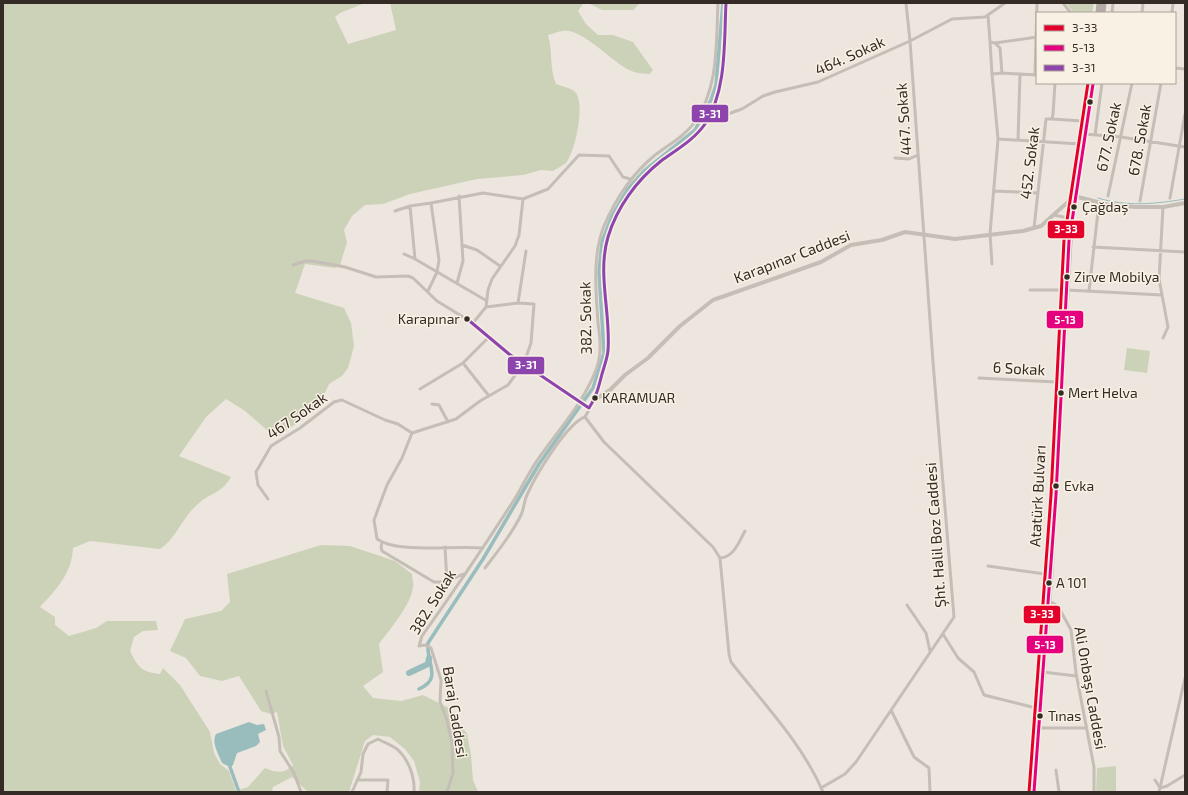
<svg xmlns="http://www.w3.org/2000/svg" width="1188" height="795" viewBox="0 0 1188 795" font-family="'Exo 2',sans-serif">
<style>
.green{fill:#ccd2b8}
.water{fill:#99bcbd}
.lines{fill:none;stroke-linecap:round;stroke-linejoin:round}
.stream{stroke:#99bcbd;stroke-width:1}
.canal{stroke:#99bcbd;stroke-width:3.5}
.river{stroke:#99bcbd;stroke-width:6}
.minor{stroke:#c5beb7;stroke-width:3}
.tertiary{stroke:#c5beb7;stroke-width:4}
.primary{stroke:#b3aca7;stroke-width:5}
.bus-1-casing{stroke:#f9f1e4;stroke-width:6}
.bus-2-casing{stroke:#f9f1e4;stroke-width:6}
.bus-3-casing{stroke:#f9f1e4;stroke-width:6}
.bus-1{stroke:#e4002b;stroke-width:3}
.bus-2{stroke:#e5007d;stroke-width:3}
.bus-3{stroke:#8e44ad;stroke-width:3}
.bus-dot{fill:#352b26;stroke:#f9f1e4;stroke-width:1.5}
.labels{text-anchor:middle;stroke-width:3;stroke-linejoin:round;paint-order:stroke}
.bus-label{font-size:14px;fill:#352b26;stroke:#f9f1e4;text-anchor:start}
.street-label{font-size:15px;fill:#352b26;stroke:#f9f1e4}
.line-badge{stroke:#f9f1e4;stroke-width:1.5}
.badge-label{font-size:11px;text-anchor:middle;font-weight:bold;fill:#fff}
</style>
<rect width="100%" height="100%" fill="#ece6de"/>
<path class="green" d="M3,3H365L340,13L335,17L348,44L396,30L390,3H640L633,10H602L588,3L583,4L578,11L586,24L598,35H613L633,42L653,70L650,74C642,74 636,73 629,70C612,62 582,28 563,31C558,31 553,34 548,35C553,52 549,67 556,84C562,87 570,87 575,92C586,103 575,152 566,163C562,166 556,169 553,171L541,170L523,175L477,179L410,194L383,204L365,205L352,216L344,230L347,242L340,265L335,268L305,264L295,293L344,308L351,323L354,346L348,368L342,376L329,384L318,408L276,438L245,411L226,399L206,417L179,456L231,477C221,494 211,492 198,504C182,517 177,538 160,549L90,541L73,548C72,573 56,590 40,607L55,617V625L69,636L96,628L107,621H156L158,630L143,631L134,637L130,651C138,667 141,672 160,674L163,668L180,685L210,732L214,753L220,764L229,771L236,791L248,787L265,768C276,773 284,774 293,765L283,746L277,712L271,714L261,711L239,676L222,681L200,676L186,658L170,651L185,619L221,611L230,602L227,574L321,545L350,546L395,561L412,574C412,578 414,583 413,587C411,605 390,629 379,644L383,672L363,686L373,698L401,701L423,695L449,708L467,734L471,755L473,780L478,792H419L420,782L414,761L405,749L390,737L373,735L365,741L349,792H308L292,777L273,787L272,792H3Z
M1066,3H1094L1092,13H1074Z
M1127,348L1150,351L1147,373L1124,370Z
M1116,766V792H1096L1097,768Z"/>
<path class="water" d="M249,722L257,725L264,724L266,730L258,734L260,742L256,746L237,753L233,765L230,767L222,763C219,755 211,743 216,734Z"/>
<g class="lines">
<path class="stream" d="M1098,198C1127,207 1155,204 1185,199"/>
<path class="canal" d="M419,689C443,678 426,664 428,643L483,559L539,464L593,388L604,353L599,272L602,242L612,216L628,189L645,170L695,130L711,100L716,85L723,3
M230,767L239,792"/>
<path class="river" d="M409,673L428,664L429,658"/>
<path class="minor" d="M1063,3L1071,13
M1112,13L1113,3
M1142,13L1143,3
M1172,13L1173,3
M988,15L990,42L995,43L1000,48L1002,73L992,74L998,139L990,234L992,264
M990,42L992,74
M995,43L1037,37
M1175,68L1185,69
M1002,73L1037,75
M1035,75L1037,3
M700,113L714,117L725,115L742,109L763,96L775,92L818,82L910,41L952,19L985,17L1005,3
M1052,119L1082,121
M1084,134L1121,137L1185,147
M1095,135L1102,83
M998,139L1080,144
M1018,140L1020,74
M895,158L909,159L918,155
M994,191L1037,193
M1108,196L1132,83
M1170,198L1185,114
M1140,201L1161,83
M431,203L483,193L523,199
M410,206L415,259L487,301
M395,211L410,206L431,203L439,260L437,272L428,291
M1054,215L1068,218
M1034,228L1046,119H1052L1053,114L1055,83
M462,245L477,250L500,266
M1093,247L1185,252
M404,254L415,259
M293,265L306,261H312L345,267L376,277L408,276L413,278L437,301L473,323L509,354L589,408
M457,283L463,261L459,196
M1030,290H1063
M1067,290L1162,295
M1089,291L1099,203
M518,303L526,251
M473,323L486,307L488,290L492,279L515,246L519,235L523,199L548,189L579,155L609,156L623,177L630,179
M1163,338L1168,327L1159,279L1163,207
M463,363L489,396
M979,378L1057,382
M420,389L463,363L489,337
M432,404L439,405L448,422
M585,417C588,411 592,406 595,399C599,392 607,361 608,352C611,316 596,268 609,235C620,209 632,185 654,167C672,151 698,140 709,116C726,81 723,41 726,3
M585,417L604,442L713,547L720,558L729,654L731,662C763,703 802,743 823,792
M412,433L402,458L387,485L374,520L377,539C397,554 456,545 483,548
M268,499L258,485L256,472L271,446L300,428L334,402L342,400L385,420L398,424L412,433L456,419L480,401L508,385L524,363L531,343L534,304L518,303L486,307
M382,543L381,547L382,551L434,582H447L463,574
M445,547L447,582
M720,558C734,557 739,542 745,531
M988,566L1045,574
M485,568C498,551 512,534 521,515C524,509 524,501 527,495C535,476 567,423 585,417
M1043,601L1053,603L1059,608L1071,630L1076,673L1094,767V792
M907,605L926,633L930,651
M943,634L958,658L974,672L984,695L1036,708
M1043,672L1076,676
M266,691L279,737L280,751L294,773L301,792
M891,710L914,757L929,768L930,792
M1039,728H1086
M1056,770L1059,792
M357,780H388L387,792
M1155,780L1160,788L1167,786L1185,775
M821,788L845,774L856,762L954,617L933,362L910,41L906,3
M352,792L361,772L363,754L368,744L378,739C385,743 393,745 398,750C409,760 415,778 414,792
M447,792L453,773L452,743L447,720L440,702L441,680L431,648L425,645L419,646L422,636C454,591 485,545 514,500C522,487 528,474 536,462C557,431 585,402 597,367C602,352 600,338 598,323C596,291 592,256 604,226C616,198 632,174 655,155C668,145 684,137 694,123C719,89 716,43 718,3
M1159,792L1185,678"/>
<path class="tertiary" d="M596,399L610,390L625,375L648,358L680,326L713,300L821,262L851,245L882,240L905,232L955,239L1023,231L1041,226L1069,201L1078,197L1109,205L1136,207H1163L1185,203"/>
<path class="primary" d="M1098,13L1099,3
M1103,13L1104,3
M1029,792L1051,495L1064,240L1088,83
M1034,792L1051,573L1070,241L1074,200L1093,83"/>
<g class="bus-1-casing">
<path id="bus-1" d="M1029,792L1051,495L1064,240L1088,83"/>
</g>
<g class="bus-2-casing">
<path id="bus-2" d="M1034,792L1056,495L1069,241L1093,84"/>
</g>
<g class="bus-3-casing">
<path id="bus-3" d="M466,318L509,354L589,408
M589,408C596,398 599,386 602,374C604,367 607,359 608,351C611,313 597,274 608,237C617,207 637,180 661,161C676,150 694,140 705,124C727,90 724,42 726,3"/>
</g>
<use href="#bus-1" class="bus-1"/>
<use href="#bus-2" class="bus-2"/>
<use href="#bus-3" class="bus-3"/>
</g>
<g class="bus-dot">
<circle cx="1090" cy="102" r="3.5"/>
<circle cx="1074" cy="207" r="3.5"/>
<circle cx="1067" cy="277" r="3.5"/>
<circle cx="467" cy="319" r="3.5"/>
<circle cx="1061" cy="393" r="3.5"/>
<circle cx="595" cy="398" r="3.5"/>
<circle cx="1056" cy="486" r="3.5"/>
<circle cx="1049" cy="583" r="3.5"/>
<circle cx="1040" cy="716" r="3.5"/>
</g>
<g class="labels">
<g class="bus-label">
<text x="1082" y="212">Çağdaş</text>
<text x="1074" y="282">Zirve Mobilya</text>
<text x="460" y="324" text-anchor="end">Karapınar</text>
<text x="1068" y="398">Mert Helva</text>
<text x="602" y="403">KARAMUAR</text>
<text x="1064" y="491">Evka</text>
<text x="1056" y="588">A 101</text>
<text x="1048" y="721">Tınas</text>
</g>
<g class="street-label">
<text transform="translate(850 56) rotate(-24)" y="5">464. Sokak</text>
<text transform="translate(904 119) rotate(-94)" y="5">447. Sokak</text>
<text transform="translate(1109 137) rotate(-78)" y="5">677. Sokak</text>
<text transform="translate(1140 140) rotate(-80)" y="5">678. Sokak</text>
<text transform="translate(1030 163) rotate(-83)" y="5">452. Sokak</text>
<text transform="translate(792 257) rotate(-21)" y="5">Karapınar Caddesi</text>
<text transform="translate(586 318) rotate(-91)" y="5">382. Sokak</text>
<text transform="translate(1019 369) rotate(3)" y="5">6 Sokak</text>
<text transform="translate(297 416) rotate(-35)" y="5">467 Sokak</text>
<text transform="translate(1038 496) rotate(-87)" y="5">Atatürk Bulvarı</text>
<text transform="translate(936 535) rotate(-94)" y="5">Şht. Halil Boz Caddesi</text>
<text transform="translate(433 602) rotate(-58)" y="5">382. Sokak</text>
<text transform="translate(1090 688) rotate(80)" y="5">Ali Onbaşı Caddesi</text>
<text transform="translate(455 712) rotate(81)" y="5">Baraj Caddesi</text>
</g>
</g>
<g class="line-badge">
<rect x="691" y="104" width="38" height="19" rx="4" fill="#8e44ad"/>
<rect x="1047" y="220" width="38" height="19" rx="4" fill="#e4002b"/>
<rect x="1046" y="310" width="38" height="19" rx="4" fill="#e5007d"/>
<rect x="507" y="356" width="38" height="19" rx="4" fill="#8e44ad"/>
<rect x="1023" y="605" width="38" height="19" rx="4" fill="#e4002b"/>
<rect x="1026" y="635" width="38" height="19" rx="4" fill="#e5007d"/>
</g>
<g class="badge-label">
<text x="710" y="118">3-31</text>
<text x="1066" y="233">3-33</text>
<text x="1065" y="324">5-13</text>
<text x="526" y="369">3-31</text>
<text x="1042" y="618">3-33</text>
<text x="1045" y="649">5-13</text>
</g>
<rect width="1188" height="795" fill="none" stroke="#352b26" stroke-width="8"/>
<rect x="1036" y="12" width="140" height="72" fill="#f9f1e4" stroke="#aba298"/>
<rect x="1044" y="25" width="20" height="6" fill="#e4002b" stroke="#aba298"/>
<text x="1072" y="32" font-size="12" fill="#352b26">3-33</text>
<rect x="1044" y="45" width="20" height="6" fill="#e5007d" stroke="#aba298"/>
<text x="1072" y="52" font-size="12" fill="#352b26">5-13</text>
<rect x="1044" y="65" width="20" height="6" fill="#8e44ad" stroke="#aba298"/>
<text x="1072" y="72" font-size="12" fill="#352b26">3-31</text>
</svg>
